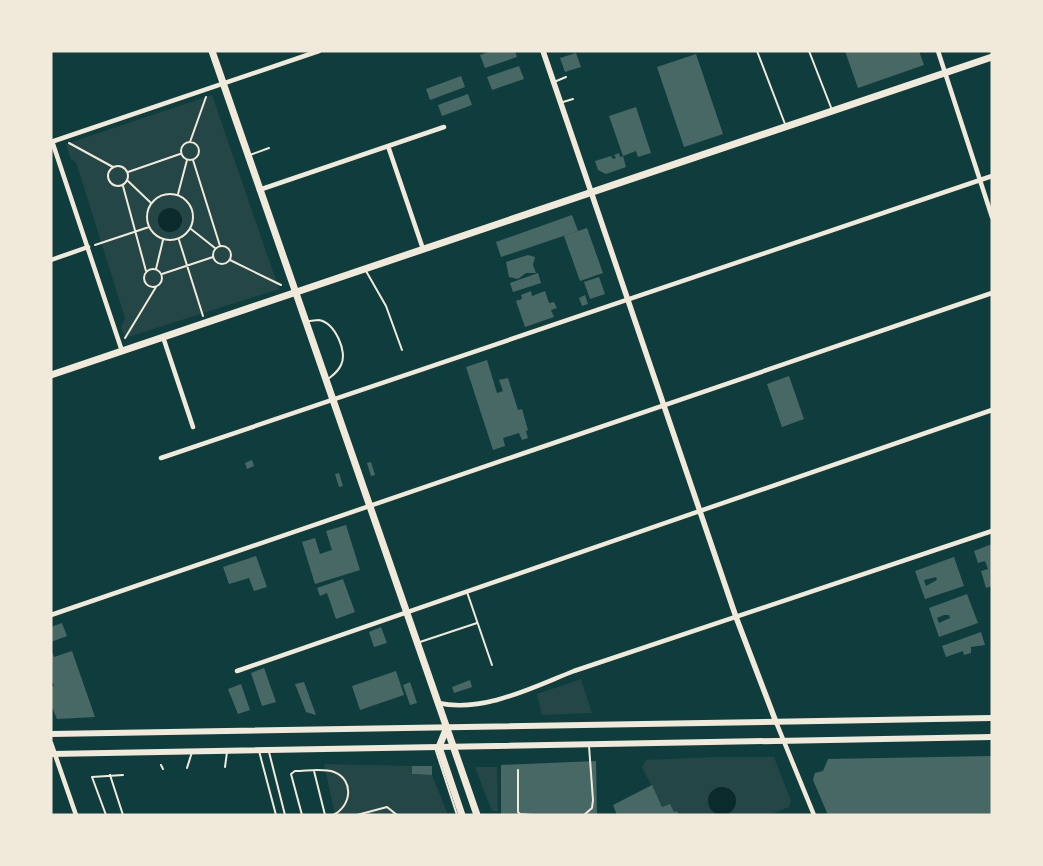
<svg xmlns="http://www.w3.org/2000/svg" width="1043" height="866" viewBox="0 0 1043 866" font-family="'Source Sans 3',sans-serif">
<style>
.green{fill:#244646}
.water{fill:#0a2a2b}
.building{fill:#486865;fill-rule:evenodd}
.lines{fill:none;stroke-linecap:round;stroke-linejoin:round}
.path{stroke:#f1e9da;stroke-width:2}
.service{stroke:#f1e9da;stroke-width:2}
.minor{stroke:#f1e9da;stroke-width:4.5}
.tertiary{stroke:#f1e9da;stroke-width:5.5}
.secondary{stroke:#f1e9da;stroke-width:6}
.primary{stroke:#f1e9da;stroke-width:7}
</style>
<rect width="100%" height="100%" fill="#0f3d3e"/>
<path class="green" d="M212,95L279,289L125,338L121,327L125,318L76,162L71,159L66,144Z
M581,679L592,713L542,715L537,694Z
M713,757H774L791,801L789,807L769,815H679L677,811L674,812L662,807L642,767L646,760Z
M324,764L412,766V774L432,775L448,815H335Z
M475,767H497L498,811H492Z"/>
<path class="water" d="M158 220a12 12 0 1 1 24 0a12 12 0 1 1-24 0Z
M708 801a14 14 0 1 1 28 0a14 14 0 1 1-28 0Z"/>
<path class="building" d="M491,51H515L517,57L485,68L480,55Z
M845,51H919L924,65L858,88Z
M576,53L581,67L565,72L560,58Z
M696,54L723,134L684,147L657,67Z
M519,66L524,79L492,90L487,77Z
M461,76L465,87L430,100L426,89Z
M468,94L472,105L442,116L438,105Z
M636,107L651,153L638,157L636,151L623,156L609,116Z
M619,153L620,157L623,156L626,167L606,174L598,170L595,161L611,156L613,159L616,158L614,155Z
M572,215L578,231L501,257L496,242Z
M587,228L603,273L580,281L564,236Z
M528,255L535,257L533,265L536,273H526L518,279L509,277L506,262Z
M538,273L541,283L513,292L510,283Z
M599,277L605,294L590,299L584,282Z
M531,291L532,296L545,291L549,303L554,302L557,308L551,310L554,317L525,327L516,301L522,299L521,295Z
M585,295L588,304L582,306L579,298Z
M487,360L497,393L503,391L499,380L508,378L518,410L522,409L528,430L526,431L528,438L522,440L519,433L503,438L505,446L493,450L466,367Z
M789,376L804,419L782,427L767,384Z
M252,460L254,466L247,469L245,463Z
M371,462L375,475L371,476L367,463Z
M339,473L343,486L339,487L335,474Z
M346,525L360,570L315,584L302,542L315,538L320,554L332,550L326,531Z
M992,544V586L986,588L981,571L988,569L985,561L978,563L974,551Z
M256,556L267,587L254,591L249,578L229,584L223,567Z
M954,557L964,586L925,599L915,571ZM936,577L937,580L926,586L924,580Z
M343,579L355,612L336,619L327,593L320,596L317,588Z
M967,594L978,623L939,637L929,608ZM944,615H949L950,618L939,623L937,618Z
M62,623L67,636L51,642V627Z
M381,627L387,643L374,647L369,632Z
M981,632L985,645L971,647V653L964,655L963,651L946,657L942,646Z
M51,649L54,657L72,651L95,717L57,719L51,705V687L54,686L51,678Z
M264,668L276,702L262,706L251,673Z
M396,671L404,695L360,710L352,686Z
M470,680L472,687L454,693L452,687Z
M304,682L316,715L306,712L295,684Z
M410,682L417,703L410,705L403,685Z
M241,684L250,710L238,714L228,689Z
M992,756V815H828L813,780L815,773L823,771L828,759Z
M596,761L597,815H501V765Z
M412,766H432V775L412,774Z
M652,785L662,807L670,804L674,812L677,811L679,815H617L613,805Z"/>
<g class="lines">
<path class="path" d="M181 151a9 9 0 1 1 18 0a9 9 0 1 1-18 0Z
M190,142L206,97
M69,143L113,167
M193,160L220,246
M108 176a10 10 0 1 1 20 0a10 10 0 1 1-20 0Z
M128,172L180,154
M128,181L151,203
M123,186L146,271
M147 217a23 23 0 1 1 46 0a23 23 0 1 1-46 0Z
M178,194L187,160
M191,229L215,248
M179,240L203,316
M95,245L149,227
M213 255a9 9 0 1 1 18 0a9 9 0 1 1-18 0Z
M230,260L281,285
M144 278a9 9 0 1 1 18 0a9 9 0 1 1-18 0Z
M156,269L163,240
M162,274L213,257
M125,338L156,287"/>
<path class="service" d="M757,51L785,124
M809,51L832,110
M554,82L566,77
M563,102L573,99
M250,155L269,148
M366,271L386,306L402,350
M307,321C311,321 316,320 319,320C335,323 348,352 341,365C338,372 333,375 328,379
M467,592L492,665
M420,642L477,623
M435,748L457,815
M259,751L276,815
M269,752L285,815
M161,765L163,769
M225,767L227,752
M187,768L192,752
M518,770V812L520,814L532,815
M314,771L325,815
M110,775L123,815
M106,815L92,777L123,775
M302,815L291,774L295,771C307,771 323,768 334,772C355,780 351,807 333,815
M357,815L387,807L397,815
M584,815L592,808L593,800L589,746"/>
<path class="minor" d="M938,51L992,217
M52,141L122,351
M51,142L319,51
M388,146L423,249
M259,190L444,127
M51,260L88,247
M163,337L193,427
M161,458L992,176
M51,615C364,506 679,402 992,293
M237,671L992,410
M438,703C484,713 533,687 574,671L992,531
M776,722L814,815
M51,743L76,815"/>
<path class="tertiary" d="M543,51L736,617L776,722"/>
<path class="secondary" d="M51,734L992,718
M51,754L992,737"/>
<path class="primary" d="M212,51L477,815
M51,375L992,57
M447,727L439,747L462,815"/>
</g>
<rect width="1043" height="866" fill="none" stroke="#f1e9da" stroke-width="105"/>
</svg>
